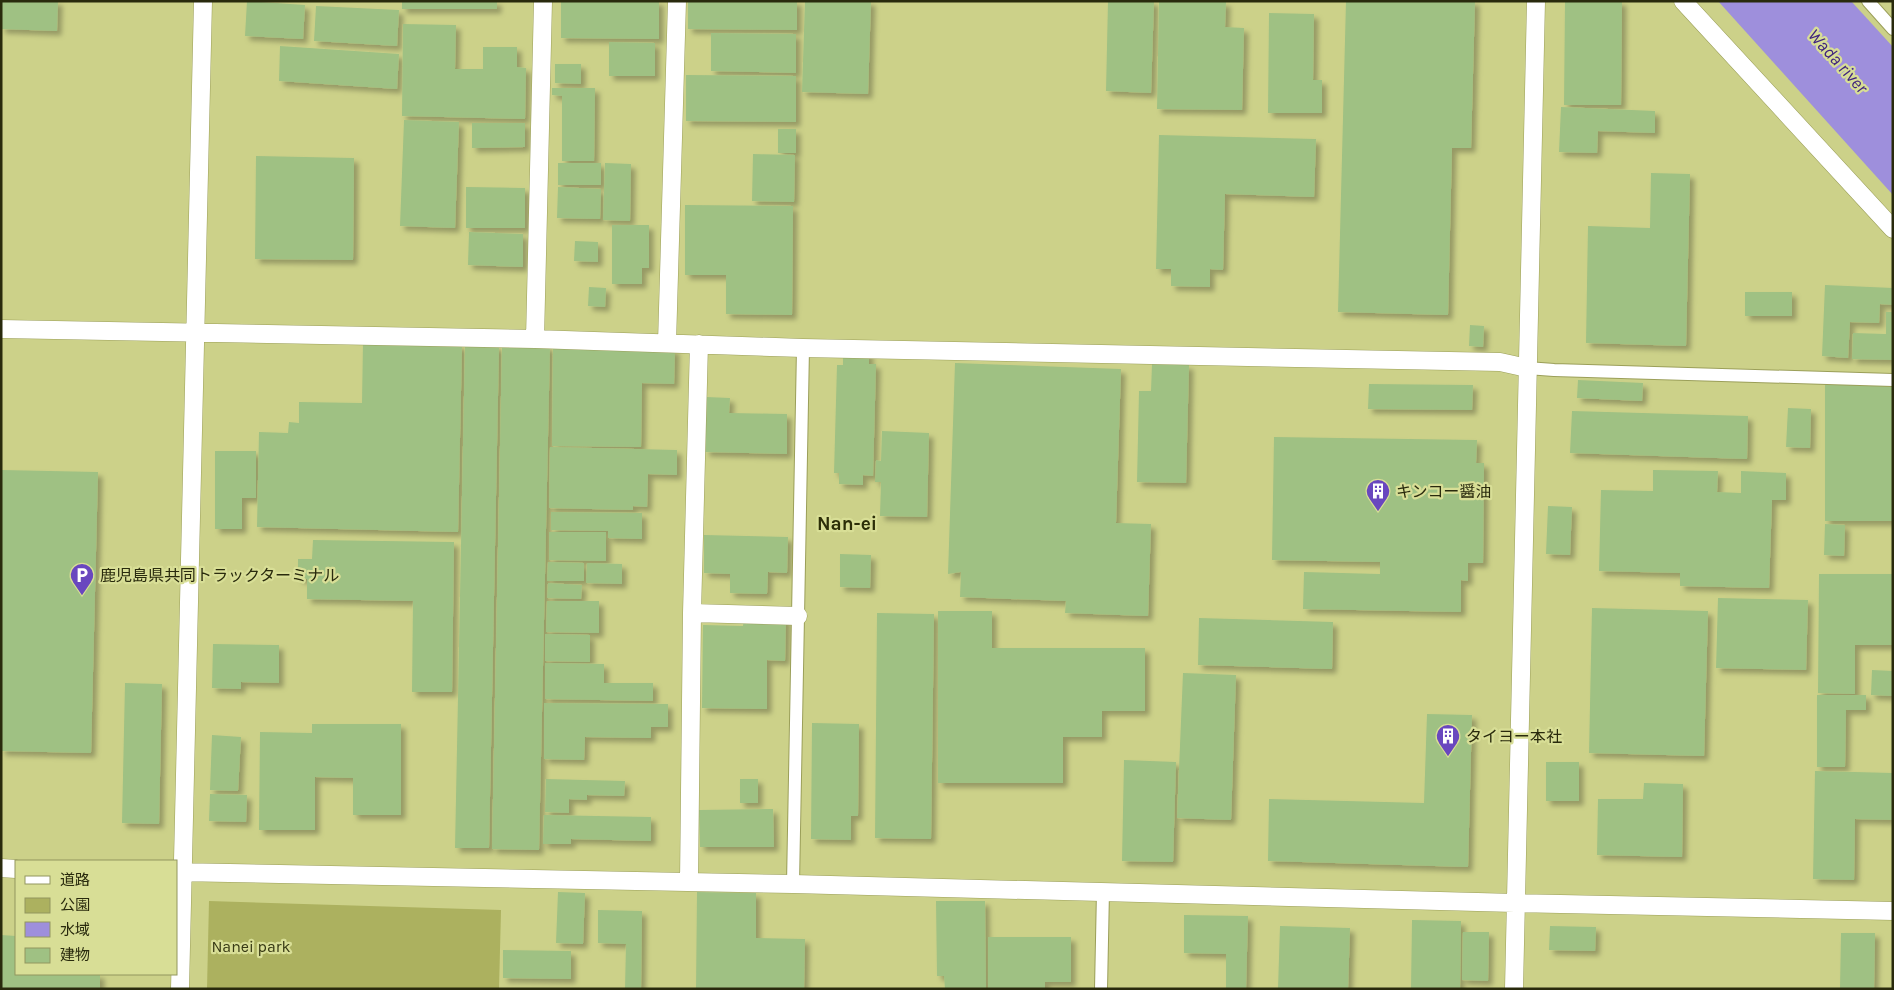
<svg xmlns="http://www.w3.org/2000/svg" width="1894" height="990" viewBox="0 0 1894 990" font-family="Karla,'Noto Sans JP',sans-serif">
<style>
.green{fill:#acb15f}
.water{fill:#9e8fdc}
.building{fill:#9fc183;filter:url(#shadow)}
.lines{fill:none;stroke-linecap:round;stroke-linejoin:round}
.street-casing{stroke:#9b9f59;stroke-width:14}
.secondary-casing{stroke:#9b9f59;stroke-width:19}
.street{stroke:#fff;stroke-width:12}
.secondary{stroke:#fff;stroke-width:18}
.labels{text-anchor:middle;stroke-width:4.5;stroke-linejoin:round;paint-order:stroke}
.poi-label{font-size:16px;fill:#292a0d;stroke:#d8de96;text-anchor:start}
.park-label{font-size:16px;fill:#373914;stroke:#d8de96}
.water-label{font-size:18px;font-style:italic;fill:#40257e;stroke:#d8de96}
.quarter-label{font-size:19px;font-weight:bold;fill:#2c2e08;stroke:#d8de96}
</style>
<defs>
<filter id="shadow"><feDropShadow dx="4.5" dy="4.5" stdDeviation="2.5" flood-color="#0004"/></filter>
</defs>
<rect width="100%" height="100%" fill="#ccd189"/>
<path class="green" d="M209,901L501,910L499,989H207Z"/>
<path class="water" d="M1718,1H1851L1893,47V195Z"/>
<path class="building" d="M1,1H58L57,31L1,29Z
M247,1L305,5L303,39L245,36Z
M402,1H497V9H402Z
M561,1H659V39L561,38Z
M688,1H797V30L688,29Z
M805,1H871L868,94L802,92Z
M1108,1H1154L1151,93L1106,91Z
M1159,1L1226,2L1225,27L1244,28L1242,110L1157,109Z
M1346,1H1475L1471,148H1452L1448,315L1338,312Z
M1565,1H1622L1621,105H1564Z
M316,6L399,10L397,46L314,41Z
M1269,13L1314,14L1313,80H1322V113H1268Z
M403,24L456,25L455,69H483V47H517V67L526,68L525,119L402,116Z
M711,33L796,34V73L711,71Z
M609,42L655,43V76H609Z
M280,46L399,54L397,89L279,81Z
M555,64H581V84L555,83Z
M686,75L796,76V122L686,121Z
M552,88H595L594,161H562V96L552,95Z
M1561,107L1655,111V133L1598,131L1597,153L1559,152Z
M404,120L459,122L455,228L400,226Z
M472,123H525V147L472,148Z
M778,129H796V153H778Z
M1159,135L1316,139L1314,197L1225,194L1223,270L1210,269V287L1171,286V269H1156Z
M753,154L795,155L794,202L752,201Z
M256,156L354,158L353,260L255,259Z
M558,163H601V185H558Z
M605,163L631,164L630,221L603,220Z
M1651,173L1690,174L1686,346L1586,343L1588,226L1650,228Z
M466,187L525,188V228H466Z
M558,187L601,189L600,219L557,218Z
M685,205L793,206L792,315L726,314V275H685Z
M612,225H649V268H642V284H612Z
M469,232L523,234V267L468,265Z
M575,241L598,242V262L574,261Z
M1825,285L1893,288V305L1880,304L1879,323L1850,322L1848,358L1822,356Z
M589,287L606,288L605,307L588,306Z
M1745,292H1792V316H1745Z
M1886,312H1893V360L1852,359L1853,333L1886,334Z
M1470,325L1484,326L1483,347L1469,346Z
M363,342L462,345L458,532L257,527L259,432L288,433L289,422L299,423V402L362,403Z
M465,345L499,346L489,848H455Z
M502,345L550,346L539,850L492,849Z
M553,348L675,349L674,384L642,383L641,447L552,446Z
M843,351L869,352V364H876L873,476L863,475V485L839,484V473H834L837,365H843Z
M955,363L1121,369L1116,523L1151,524L1148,616L1065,613L1066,601L960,597L961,572L948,574Z
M1152,364L1189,365L1186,483L1137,482L1139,391H1151Z
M1578,380L1643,383L1642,401L1577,398Z
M1369,384L1473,385L1472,410L1368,409Z
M1825,384L1893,385V521H1825Z
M706,397L730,398L729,413L787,414V454L705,452Z
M1788,408L1811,409L1810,448L1786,447Z
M1572,411L1748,416L1747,459L1570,453Z
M882,431L929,433L927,517L880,516L881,482H875L876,460L881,461Z
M1274,437L1477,440L1476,463H1484L1483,563H1468V581L1461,580V612L1303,609L1304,572L1380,574V562L1272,560Z
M550,447L677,450V475L648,474L647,507L633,506V510L549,508Z
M215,451H256V498H242V529H215Z
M1,470L98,472L91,753L1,751Z
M1653,470L1718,471L1717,492L1741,493V471L1786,473V500H1772L1769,588L1680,586V573L1599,571L1601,490L1653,491Z
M1548,506L1572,507L1570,555L1546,554Z
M551,512L642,513V539L608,538V531L551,530Z
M1825,524L1845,525L1844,556L1824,555Z
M549,532H606V561L549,560Z
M704,535L788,537L787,573L768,572L767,594L730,593V574L704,573Z
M313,540L454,542L452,692H412L413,601L307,599V579H298V559H312Z
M840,554L871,555L870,588L840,587Z
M548,562L584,563V581H547Z
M587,563L622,564V584L586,583Z
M1819,574H1893V645H1855V694L1818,693Z
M548,583L582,585L581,599L547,598Z
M1718,598L1808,600L1806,670L1716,668Z
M547,601H599V633L546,632Z
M1592,608L1708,611L1704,756L1589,753Z
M938,611H992V648H1145V711H1102V737H1063V783H938Z
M877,613L934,614L931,839L875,838Z
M744,616L786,617L785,661L767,660V709L702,708L703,625L743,626Z
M1199,618L1333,622L1332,669L1198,665Z
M545,634L590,635V662L545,661Z
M213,644L279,645V683L241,682V689L212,688Z
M545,663L604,664V683H653V701L545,699Z
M1872,670L1893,671V696L1871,695Z
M1183,673L1236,675L1231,820L1177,818Z
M125,683L162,684L159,824L122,823Z
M1817,695H1866V710H1846L1845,767H1817Z
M544,703L668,704V727H651V738L585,737L584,760L544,759Z
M1427,714L1472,715L1468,867L1268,861L1269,799L1424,803Z
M812,723L859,724L858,816H851V840L811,839Z
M312,724H401V815H353V778L315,777V830H259L260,732L312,733Z
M212,735L241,737L238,791L210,790Z
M1124,760L1176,762L1173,862L1122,861Z
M1546,762H1579V801H1546Z
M1815,771L1893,773V820L1855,819L1854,880L1813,879Z
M546,779L625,781L624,796L587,795V800L569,799V813L545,812Z
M740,779H758V803H740Z
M1644,783L1683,784L1682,857L1597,855L1598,799H1643Z
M210,794L247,795L246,822L209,821Z
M773,809L774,847H700L699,810Z
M544,815L651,817V841L571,839V844H543Z
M558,892L585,893L583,944L556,943Z
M697,892L756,893V938L805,939L804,989H696Z
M936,901H985L986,989H945L944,976H937Z
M598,910L642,911L641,989H625L626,944L598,943Z
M1184,915L1248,916L1246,989H1226V954L1184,953Z
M1412,920L1461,921L1460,989H1411Z
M1280,926L1350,928L1348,989H1278Z
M1550,926L1596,927L1595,951L1549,950Z
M1463,932H1489L1488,981L1462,980Z
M1841,933H1875L1874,989H1840Z
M1,935L16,936V974H100V989H1Z
M988,937H1071V982H1045V989H988Z
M503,950L571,951V979L503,978Z"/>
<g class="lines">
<g class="street-casing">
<path id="street" d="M1868,1L1893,29
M1527,368L1554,370L1893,380
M793,884L803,348
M1101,989L1103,891"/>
</g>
<g class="secondary-casing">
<path id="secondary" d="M1683,1L1893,229
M1,329L535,339L803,348L1500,362L1527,368
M535,339L543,1
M667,343L677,1
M692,613L798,616
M1,868L16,869
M176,872L793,884L1515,903L1893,911
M689,881L692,613L699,344
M180,989L203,1
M1514,989L1536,1"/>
</g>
<use href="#street" class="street"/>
<use href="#secondary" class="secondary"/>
</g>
<defs>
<g id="building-pin" transform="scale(1.25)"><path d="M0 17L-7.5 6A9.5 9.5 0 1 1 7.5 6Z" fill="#6947bf" stroke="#d8de96"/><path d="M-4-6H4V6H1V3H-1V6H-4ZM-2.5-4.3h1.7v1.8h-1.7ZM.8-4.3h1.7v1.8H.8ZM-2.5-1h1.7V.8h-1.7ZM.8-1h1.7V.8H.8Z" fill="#fff"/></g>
<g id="parking-pin" transform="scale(1.25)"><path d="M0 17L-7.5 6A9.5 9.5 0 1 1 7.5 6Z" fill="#6947bf" stroke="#d8de96"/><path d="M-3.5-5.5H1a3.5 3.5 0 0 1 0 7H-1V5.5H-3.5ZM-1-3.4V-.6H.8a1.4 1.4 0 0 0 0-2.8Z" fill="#fff"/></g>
</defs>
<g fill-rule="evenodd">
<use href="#building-pin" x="1378" y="491"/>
<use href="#parking-pin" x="82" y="575"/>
<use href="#building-pin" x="1448" y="736"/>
</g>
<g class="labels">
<g class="poi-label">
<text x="1396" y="497">キンコー醤油</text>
<text x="100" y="581">鹿児島県共同トラックターミナル</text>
<text x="1466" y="742">タイヨー本社</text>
</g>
<g class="park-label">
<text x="251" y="952">Nanei park</text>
</g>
<g class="water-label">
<text transform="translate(1838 61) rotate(48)" y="6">Wada river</text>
</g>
<g class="quarter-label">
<text x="847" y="530">Nan-ei</text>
</g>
</g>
<rect width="1894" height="990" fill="none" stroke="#292a0d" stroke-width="5"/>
<rect x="15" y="860" width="162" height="115" fill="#d8de96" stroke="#92965f"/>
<rect x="25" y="876" width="25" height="8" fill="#ffffff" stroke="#92965f"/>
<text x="60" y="885" font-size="15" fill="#292a0d">道路</text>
<rect x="25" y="898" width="25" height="15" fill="#acb15f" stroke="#92965f"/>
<text x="60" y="910" font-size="15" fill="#292a0d">公園</text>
<rect x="25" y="922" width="25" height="15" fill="#9e8fdc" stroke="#92965f"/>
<text x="60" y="935" font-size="15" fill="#292a0d">水域</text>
<rect x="25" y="948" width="25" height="15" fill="#9fc183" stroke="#92965f"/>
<text x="60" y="960" font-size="15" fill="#292a0d">建物</text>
</svg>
